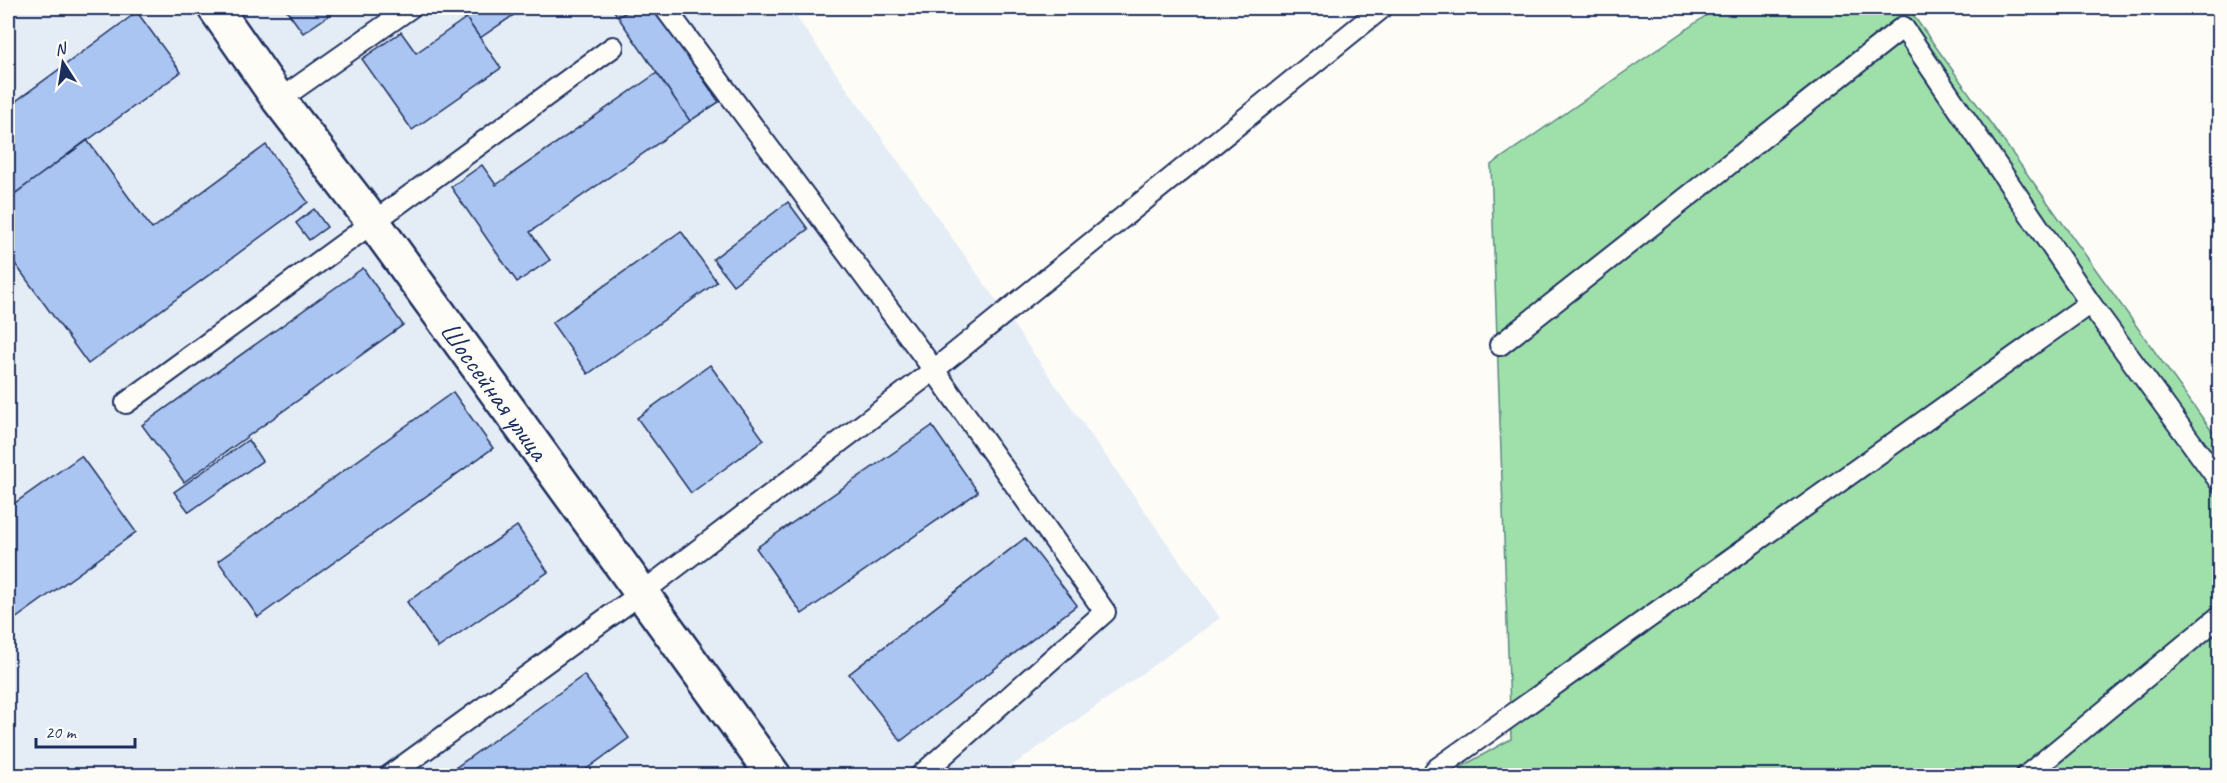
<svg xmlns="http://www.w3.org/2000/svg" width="2227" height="783" viewBox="0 0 2227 783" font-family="Caveat,sans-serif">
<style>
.built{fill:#e4ecf6}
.green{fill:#9fe0aa;stroke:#5d8884;stroke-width:1.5}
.building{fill:#aac5f2;stroke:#1b2f5e;stroke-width:1.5}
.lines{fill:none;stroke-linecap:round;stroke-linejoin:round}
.lane-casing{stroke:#1b2f5e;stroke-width:24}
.street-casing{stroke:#1b2f5e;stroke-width:38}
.lane{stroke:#fdfcf7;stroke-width:20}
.street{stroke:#fdfcf7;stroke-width:33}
.labels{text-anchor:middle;stroke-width:4.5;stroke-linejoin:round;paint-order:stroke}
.street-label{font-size:28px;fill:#1b2f5e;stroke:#fdfcf7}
</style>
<rect width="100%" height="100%" fill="#fdfcf7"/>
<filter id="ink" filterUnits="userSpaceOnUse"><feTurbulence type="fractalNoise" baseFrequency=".0167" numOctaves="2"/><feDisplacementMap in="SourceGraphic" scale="12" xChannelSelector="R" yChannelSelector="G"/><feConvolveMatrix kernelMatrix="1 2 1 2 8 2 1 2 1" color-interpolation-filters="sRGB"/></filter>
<g filter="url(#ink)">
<path class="built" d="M8,8H790L1220,618L999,775H8Z"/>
<path class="green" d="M1717,8H1908L2219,441V775L1445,776L1511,739L1491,165Z"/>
<path class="building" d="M285,8H340L303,33Z
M480,8H524L480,38L466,18Z
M612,8H633L618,17Z
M633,8H654L719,102L690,121L618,17Z
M137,12L181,72L10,197L8,194V107Z
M466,18L501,68L412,130L362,59L401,32L416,53Z
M657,73L690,121L530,232L550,260L517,282L451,187L482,165L496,185Z
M87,140L152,229L266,145L308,202L88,364L8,254V199Z
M788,202L808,229L733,285L713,259Z
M314,209L327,227L309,240L296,223Z
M681,231L717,282L588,374L552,323Z
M363,268L403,325L184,482L142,425Z
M710,365L764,440L691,493L637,418Z
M453,392L493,448L258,617L218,561Z
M932,426L978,492L802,614L756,548Z
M248,440L262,461L189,512L174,492Z
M81,456L136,532L8,624V508Z
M517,526L548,572L438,648L407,602Z
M1025,538L1077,605L901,741L849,674Z
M584,675L629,738L577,776H444Z"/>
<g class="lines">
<g class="lane-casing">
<path id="lane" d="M279,100L410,8
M1500,345L1903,27L2090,303
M126,403L613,47
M1435,770L2090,303L2220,482
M389,776L643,592L934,370L665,8
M920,776L1105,612L934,370L1382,8
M2026,776L2220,616"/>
</g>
<g class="street-casing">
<g id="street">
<path id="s1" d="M215,8L279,100L373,222L774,776"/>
</g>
</g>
<use href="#lane" class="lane"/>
<use href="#street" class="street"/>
</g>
</g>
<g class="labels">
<g class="street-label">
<text dy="10" stroke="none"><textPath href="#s1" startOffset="474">Шоссейная улица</textPath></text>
</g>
</g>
<rect width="2227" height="783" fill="none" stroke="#fdfcf7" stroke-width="30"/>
<rect x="15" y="15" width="2197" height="753" fill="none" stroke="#1b2f5e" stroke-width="2" filter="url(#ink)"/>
<g transform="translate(63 63) rotate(348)" stroke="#fdfcf7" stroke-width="4.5" paint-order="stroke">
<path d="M0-4.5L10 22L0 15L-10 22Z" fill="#1b2f5e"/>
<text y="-9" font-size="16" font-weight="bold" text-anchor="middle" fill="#1b2f5e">N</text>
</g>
<path d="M36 738v9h99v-9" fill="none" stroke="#1b2f5e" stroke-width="3"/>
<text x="45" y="738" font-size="18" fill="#1b2f5e" stroke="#fdfcf7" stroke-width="4.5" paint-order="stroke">20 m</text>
</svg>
